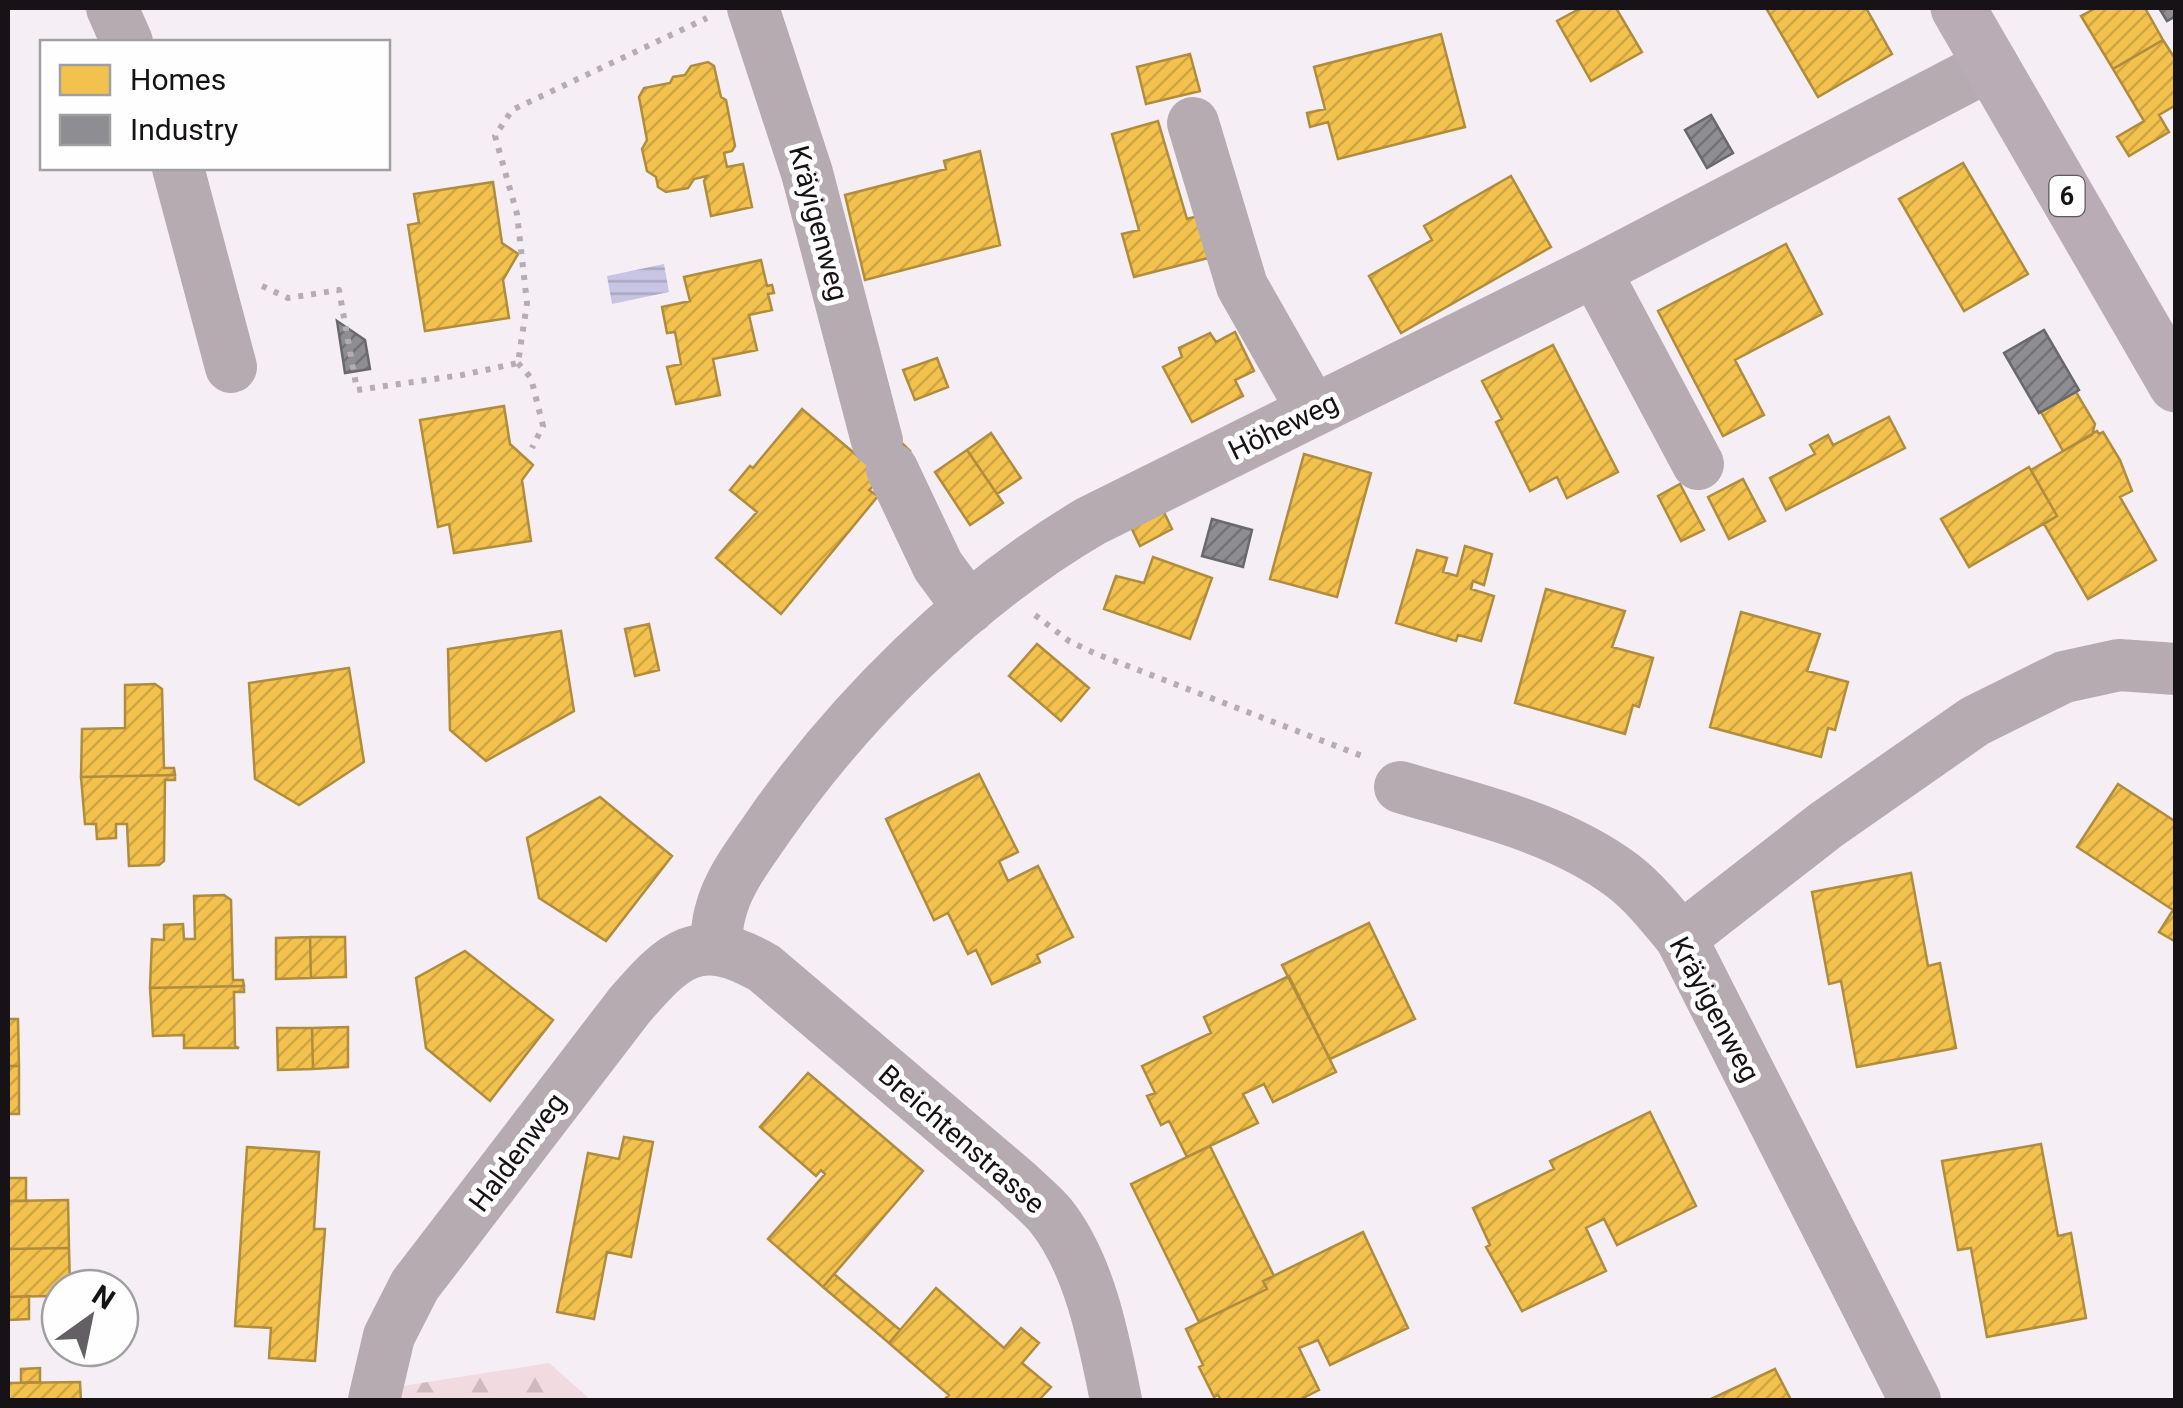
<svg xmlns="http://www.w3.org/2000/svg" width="2183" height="1408" viewBox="0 0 2183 1408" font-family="Roboto,sans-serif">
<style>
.forest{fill:url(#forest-firs)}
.water{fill:url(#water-rules)}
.homes{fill:url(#homes-hatch);stroke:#b08c3d;stroke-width:2.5}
.industry{fill:url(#industry-hatch);stroke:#69686d;stroke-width:2.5}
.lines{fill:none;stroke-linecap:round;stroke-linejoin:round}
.path{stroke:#b5adb3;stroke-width:6;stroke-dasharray:5 8;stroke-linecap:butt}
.minor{stroke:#b7abb2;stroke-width:52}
.major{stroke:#baacb4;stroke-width:55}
.labels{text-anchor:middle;stroke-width:10;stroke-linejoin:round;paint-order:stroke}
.shield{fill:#fefefe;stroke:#5c595c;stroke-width:2.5}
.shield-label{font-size:25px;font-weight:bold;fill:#161216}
.street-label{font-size:28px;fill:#161216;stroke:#fefefe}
</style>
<defs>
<pattern id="forest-firs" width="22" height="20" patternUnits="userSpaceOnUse" patternTransform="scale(2.5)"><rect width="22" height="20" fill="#f1dbe1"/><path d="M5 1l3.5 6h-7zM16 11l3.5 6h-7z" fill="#cebbc0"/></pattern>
<pattern id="water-rules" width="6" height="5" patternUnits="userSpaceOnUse" patternTransform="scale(2.5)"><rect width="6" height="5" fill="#c7c4e4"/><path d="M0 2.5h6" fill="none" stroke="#aaa7c3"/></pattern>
<pattern id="homes-hatch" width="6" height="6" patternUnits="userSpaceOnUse" patternTransform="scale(2.5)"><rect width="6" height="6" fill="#f2c14e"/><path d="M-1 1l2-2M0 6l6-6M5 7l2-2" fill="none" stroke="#cfa543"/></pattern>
<pattern id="industry-hatch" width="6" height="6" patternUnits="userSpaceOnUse" patternTransform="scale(2.5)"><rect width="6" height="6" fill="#8d8d92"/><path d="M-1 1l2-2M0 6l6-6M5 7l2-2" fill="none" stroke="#727276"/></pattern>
</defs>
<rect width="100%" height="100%" fill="#f5eff5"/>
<path class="forest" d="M549,1363L591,1400H399L402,1386Z"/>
<path class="water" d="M664,264L669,292L612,304L607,276Z"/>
<path class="homes" d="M1581,8H1616L1642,52L1591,81L1557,21Z
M1766,8H1866L1892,54L1818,97Z
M2096,8H2145L2163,40L2113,69L2081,16Z
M1441,34L1465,127L1338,159L1328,122L1310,127L1307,113L1325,109L1314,67Z
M2163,40L2176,60V105L2159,115L2169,132L2129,156L2117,137L2144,121L2113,69Z
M1190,54L1200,91L1146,104L1137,67Z
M708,62L714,66L721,97L726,100L735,146L732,151L724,153L727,167L743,164L752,207L711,216L704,181L707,176L694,179L688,188L666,192L658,187L656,177L647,171L642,149L647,140L639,97L644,88L670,83L673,77L685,75L691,66Z
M1158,121L1187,219L1201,215L1212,257L1134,277L1122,234L1139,230L1112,134Z
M980,151L1000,245L865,280L845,195L946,169L944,161Z
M1963,163L2028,274L1964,311L1899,199Z
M1511,176L1551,247L1401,333L1369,276L1432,240L1424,226Z
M493,182L502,243L518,254L503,280L509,318L425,331L408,225L419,223L414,194Z
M1786,244L1822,314L1735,360L1764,415L1723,436L1658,311Z
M761,260L767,286L772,285L774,293L768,294L772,310L749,315L757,350L713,359L720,395L676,404L667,367L681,364L675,332L667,333L662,307L690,301L684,277Z
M1235,332L1254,371L1235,380L1243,396L1192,422L1163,367L1182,357L1179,348L1210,333L1216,342Z
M1553,345L1618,472L1567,498L1557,477L1530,491L1496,422L1502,419L1482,381Z
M937,358L948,387L915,400L903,370Z
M2076,392L2095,424L2092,435L2063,451L2041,412Z
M504,406L510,444L533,465L522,480L531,541L454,553L449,524L438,527L420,420Z
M802,409L860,458L889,430L910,451L869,490L878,496L781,614L716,558L757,512L730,490L750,466L753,468Z
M1889,417L1905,448L1786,510L1770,478L1815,454L1810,445L1828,435L1833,445Z
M2097,431L2099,434L2103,432L2120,460L2132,491L2120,497L2156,560L2088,599L2044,524L2057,516L2031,470Z
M991,433L1021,478L997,494L967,450Z
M967,450L1003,503L970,525L935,472Z
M1304,454L1371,473L1337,597L1270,579Z
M2029,467L2057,516L1969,567L1941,519Z
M1743,479L1765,521L1729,539L1708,497Z
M1680,484L1704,530L1681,541L1658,496Z
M1161,506L1172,529L1140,546L1129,523Z
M1465,546L1492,554L1484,585L1473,581L1471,589L1494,596L1481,641L1458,635L1456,641L1396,623L1417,550L1447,558L1443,572L1457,576Z
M1153,557L1212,578L1190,639L1104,609L1116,576L1144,583Z
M1546,589L1625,611L1612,647L1653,658L1639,707L1633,705L1625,734L1515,703Z
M1741,612L1820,634L1807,671L1848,682L1835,730L1828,728L1821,757L1710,727Z
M649,624L659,670L635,676L625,629Z
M561,631L574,711L486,761L450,730L448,649Z
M1037,644L1089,688L1061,721L1009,676Z
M349,668L364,762L299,805L255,779L249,683Z
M155,684L162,689L164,768H174L175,775L81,777L82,729L125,728V685Z
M979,774L1018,852L999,861L1008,881L1038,866L1073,937L1037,955L1040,962L992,984L976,950L968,954L948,913L934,920L886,819Z
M175,775V780H165L164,861L159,865L129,866L127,824H116V838L97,839L96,824H85L81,777Z
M2118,784L2176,822V942L2159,932L2173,910L2077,847Z
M600,797L672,856L606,941L539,898L527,838Z
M1911,873L1928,966L1940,963L1956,1048L1857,1067L1841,981L1829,984L1812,892Z
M224,895L231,900L233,980H243L244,986L150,988L152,939L164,940V925L183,924L184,939H195L194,896Z
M1369,923L1415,1019L1330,1059L1282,965Z
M310,937H345L346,977L311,978Z
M310,937L311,978L276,979V938Z
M465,951L553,1020L490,1101L426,1048L416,978Z
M1289,976L1336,1072L1273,1102L1264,1084L1243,1094L1258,1123L1187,1157L1169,1121L1161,1125L1147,1096L1155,1093L1142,1066L1211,1033L1204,1017Z
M244,986V992H234L235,1046L239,1048H184V1035L153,1036L150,988Z
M8,1019H18L19,1066H8Z
M348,1027V1067L313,1069L312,1028Z
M277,1028H312L313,1069L278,1070Z
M8,1066H19V1114H8Z
M808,1073L923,1171L823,1287L768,1239L825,1174L821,1170L816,1176L760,1127Z
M1650,1112L1696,1206L1617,1245L1604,1219L1586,1228L1606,1271L1522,1311L1486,1247L1490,1245L1473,1208L1554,1169L1550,1161Z
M624,1137L653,1142L631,1257L607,1252L594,1319L557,1312L588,1153L619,1159Z
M2041,1144L2058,1236L2071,1233L2086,1318L1987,1337L1971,1248L1958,1250L1942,1161Z
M1210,1146L1274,1276L1263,1281L1267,1289L1199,1322L1131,1184Z
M247,1147L319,1152L314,1229H325L315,1361L269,1358L271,1328L235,1326Z
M8,1178H26V1201H8Z
M68,1200L69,1248L8,1249V1201Z
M1363,1232L1408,1328L1330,1365L1318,1340L1299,1348L1319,1390L1299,1400H1221L1218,1395L1214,1397L1199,1367L1203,1365L1186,1329L1267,1289L1263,1281Z
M69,1248L70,1288H60V1324H49V1296L8,1297V1249Z
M834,1274L900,1330L889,1343L823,1287Z
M936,1288L1004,1348L1021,1328L1039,1343L1022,1363L1051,1387L1039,1400H944L949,1395L889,1343Z
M29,1296V1319L9,1320V1297Z
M40,1368V1382L21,1383V1369Z
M1775,1369L1791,1400H1709Z
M80,1382L81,1400H8V1383Z"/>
<path class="industry" d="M2159,8H2176V16L2167,21Z
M1711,115L1733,153L1707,168L1685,130Z
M337,321L365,340L370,369L345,373Z
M2044,330L2079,390L2039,413L2004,353Z
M1212,519L1252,530L1243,567L1202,556Z"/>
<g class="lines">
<path class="path" d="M262,286L288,298L339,290L357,390L462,375L518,363L527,303L517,214L495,136L512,110L707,18
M518,363L531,378L543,426L532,448
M1035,615L1069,641L1094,653L1362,756"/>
<path class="minor" d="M112,8L127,42
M753,8L807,173L877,441
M1193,123L1242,286L1313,411
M178,168L231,367
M1595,271L1698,464
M892,469L938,566L969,608
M1400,787C1476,810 1558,827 1623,876C1645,893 1663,916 1681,938L1915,1400
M1681,938L1826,825L1975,721L2064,677L2119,665L2176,669
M715,947C717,935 717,922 721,910C729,880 749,855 766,830C849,710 965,595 1091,521L1595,271L1992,64
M374,1400L389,1336L415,1285L629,1006C674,954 698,930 764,968L1017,1183C1028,1194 1041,1204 1051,1216C1090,1265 1104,1340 1116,1400"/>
<path class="major" d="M1958,8L2176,385"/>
</g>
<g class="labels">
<rect class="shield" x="2049.5" y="176" width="35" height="40" rx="8"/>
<g class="shield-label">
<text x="2067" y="205">6</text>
</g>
<g class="street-label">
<text transform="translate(819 223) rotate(75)" y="10">Kräyigenweg</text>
<text transform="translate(1283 426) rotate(-26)" y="10">Höheweg</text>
<text transform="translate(1715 1009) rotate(62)" y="10">Kräyigenweg</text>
<text transform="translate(962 1139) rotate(41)" y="10">Breichtenstrasse</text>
<text transform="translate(517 1152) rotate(-53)" y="10">Haldenweg</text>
</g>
</g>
<rect width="2183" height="1408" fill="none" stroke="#161216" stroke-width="20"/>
<rect x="40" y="40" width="350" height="130" fill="#fefefe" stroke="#a1a0a1" stroke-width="2.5"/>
<rect x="60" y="65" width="50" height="30" fill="#f2c14e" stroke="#a1a0a1" stroke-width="2.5"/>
<text x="130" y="90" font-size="30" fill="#161216">Homes</text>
<rect x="60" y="115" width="50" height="30" fill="#8d8d92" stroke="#a1a0a1" stroke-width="2.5"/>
<text x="130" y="140" font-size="30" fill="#161216">Industry</text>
<g transform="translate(90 1318) rotate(33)"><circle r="48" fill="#fefefe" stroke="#a1a0a1" stroke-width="2.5"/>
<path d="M0-8L18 38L0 25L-18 38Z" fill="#645f64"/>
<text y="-15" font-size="28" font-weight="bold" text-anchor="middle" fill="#161216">N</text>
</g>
</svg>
